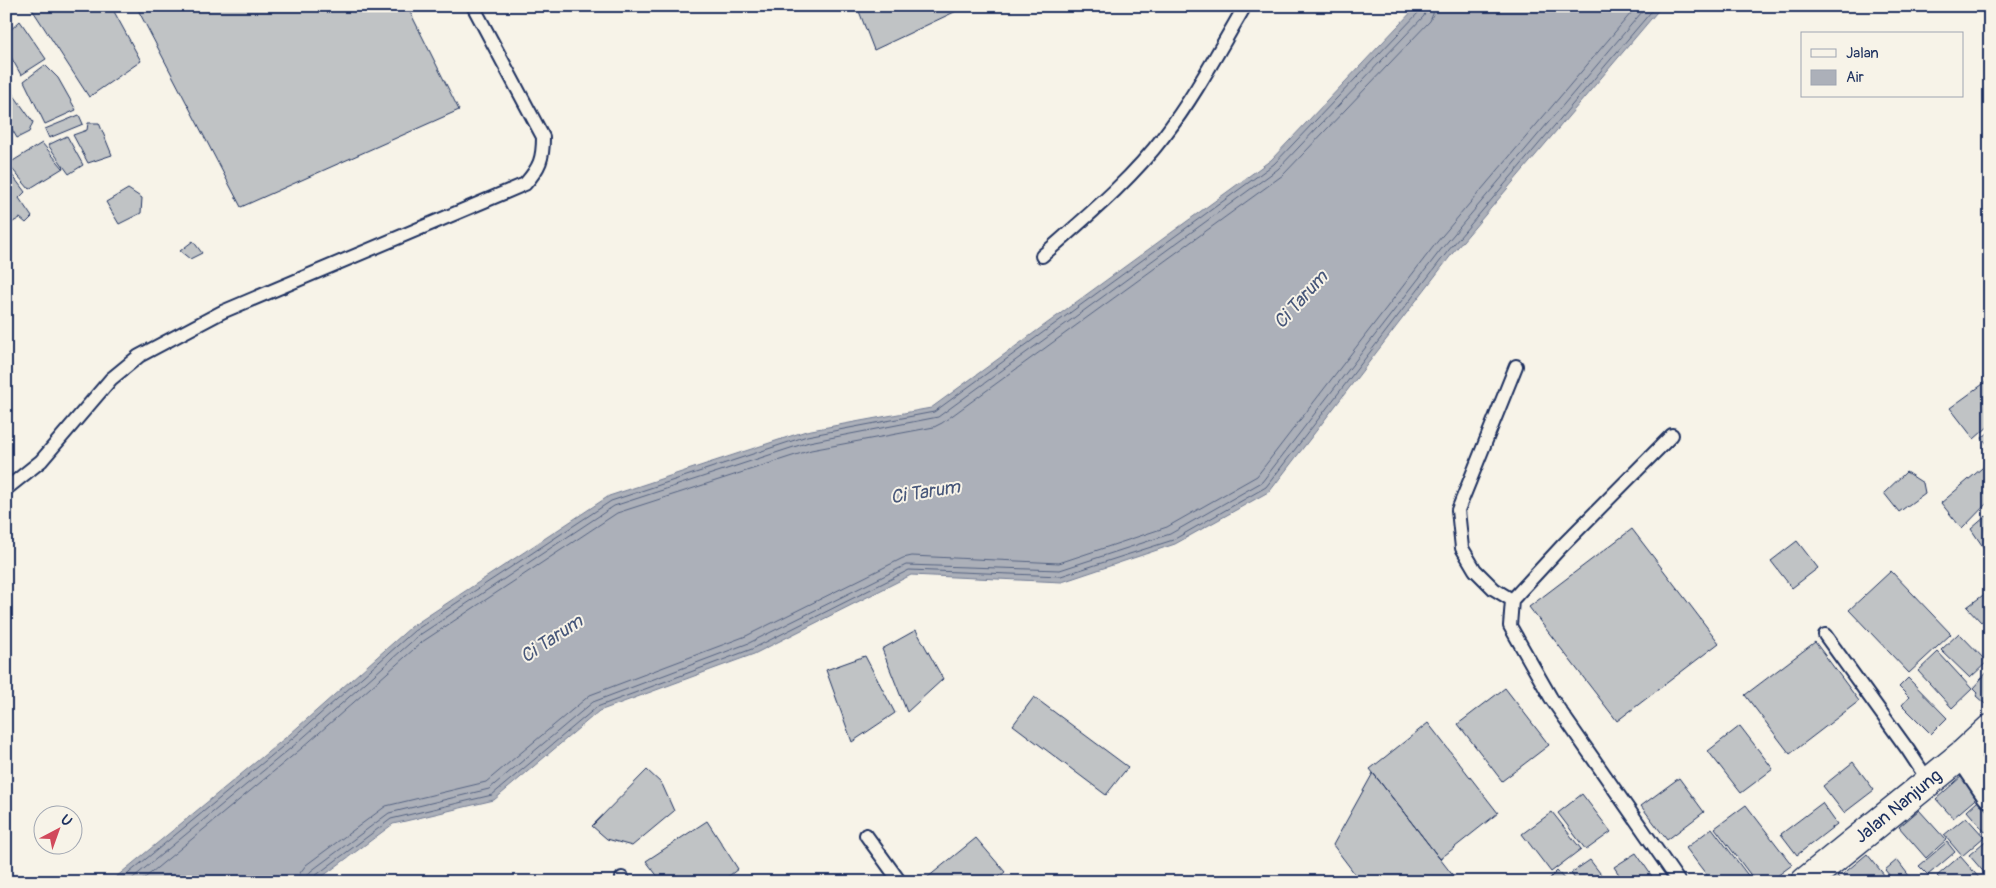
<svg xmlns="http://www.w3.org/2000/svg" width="1996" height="888" viewBox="0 0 1996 888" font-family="Pangolin,sans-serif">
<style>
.water{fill:#acb0b9;stroke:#727c95}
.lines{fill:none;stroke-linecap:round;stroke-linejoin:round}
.shore{stroke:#556382;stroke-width:1}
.building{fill:#c0c3c5;stroke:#1b2f5e}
.lane-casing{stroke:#1b2f5e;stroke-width:16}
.street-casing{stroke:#1b2f5e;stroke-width:30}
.secondary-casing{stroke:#1b2f5e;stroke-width:31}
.lane{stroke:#f7f3e8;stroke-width:12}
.street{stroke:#f7f3e8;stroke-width:26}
.secondary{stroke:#f7f3e8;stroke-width:28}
.labels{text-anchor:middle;stroke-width:4;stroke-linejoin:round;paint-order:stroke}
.street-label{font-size:18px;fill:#1b2f5e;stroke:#f7f3e8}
.water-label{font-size:19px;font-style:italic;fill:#465679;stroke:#f7f3e8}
</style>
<rect width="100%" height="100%" fill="#f7f3e8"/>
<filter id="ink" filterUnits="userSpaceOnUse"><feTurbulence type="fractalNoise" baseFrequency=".02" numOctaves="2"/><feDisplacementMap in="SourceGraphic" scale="10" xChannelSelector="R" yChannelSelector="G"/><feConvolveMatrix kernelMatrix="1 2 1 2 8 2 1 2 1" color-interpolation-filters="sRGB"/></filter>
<g filter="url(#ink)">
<path class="water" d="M1417,6H1662L1452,254L1270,491L1175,544L1062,582L911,575L754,654L599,711L494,800L393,824L315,882H110L290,734L411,627L609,496L806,431L931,408L1271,160Z"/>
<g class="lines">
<path class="shore" d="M118,882L293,738L414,631L611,501L807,436L934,412L1274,164L1419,12L1421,6
M128,882L297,743L418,636L614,506L809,442L938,417L1278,169L1424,16L1427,6
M140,882L302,748L422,642L617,513L811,450L934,427L942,423L1283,175L1430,21L1433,14L1434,6
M299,882L300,873L306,865L386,806L486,782L590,695L746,636L903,558L912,556L1059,563L1167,527L1257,476L1437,242L1637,6
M307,882V876L311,871L389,813L489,789L593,702L749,643L906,565L1060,570L1170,534L1262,482L1443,247L1647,6
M313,882L315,876L391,819L492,795L597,707L752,649L909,570L1061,576L1173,540L1266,487L1448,251L1656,6"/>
</g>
<path class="building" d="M30,6H111L141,61L89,97Z
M136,6H407L459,110L241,207Z
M857,6H967L874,50Z
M20,21L46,59L21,75L6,48V34Z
M45,65L58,78L76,110L45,124L24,81Z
M13,94L33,122L29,132L17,138L6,119V99Z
M79,115L83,124L49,138L45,129Z
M88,123H99L112,155L88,163L73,135L87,130Z
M67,136L83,165L69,174L48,145Z
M42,143L63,168L29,189L8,164Z
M6,167L25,192L19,198L32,217L26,223L20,218L6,226V191L11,187L6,179Z
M128,189L142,198L141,213L119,224L106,202Z
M193,241L202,253L190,259L180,251Z
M1990,379V425L1974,439L1950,408Z
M1990,431V447L1982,438Z
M1988,463L1990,464V500L1962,529L1941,503Z
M1906,472L1923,483L1925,493L1899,512L1884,493Z
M1986,516L1990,519V557L1971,529Z
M1632,529L1719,643L1617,721L1529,607Z
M1797,541L1818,568L1792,588L1771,561Z
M1891,571L1951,634L1909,673L1849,610Z
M1990,590V615L1981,622L1967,607Z
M916,630L943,679L907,712L882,649Z
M1959,633L1987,662L1970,678L1941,650Z
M1815,642L1859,701L1790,754L1745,695Z
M1938,652L1972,689L1952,708L1918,671Z
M865,656L895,713L852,742L826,670Z
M1989,670L1990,703L1988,701L1985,704L1976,696L1978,693L1973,688Z
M1908,678L1947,718L1931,734L1902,705L1909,697L1899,687Z
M1505,688L1549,745L1502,781L1458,724Z
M1034,697L1128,767L1106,795L1013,725Z
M1428,723L1498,813L1440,859L1370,769Z
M1740,726L1773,769L1741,793L1708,751Z
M1990,753V780L1975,766Z
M1853,762L1874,790L1844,813L1823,786Z
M647,770L662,784L674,811L632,846L607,839L592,826Z
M1373,773L1458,882H1361L1333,845Z
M1963,775L1980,795L1953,818L1936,799Z
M1679,778L1704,812L1667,840L1641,806Z
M1582,794L1611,832L1586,850L1558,813Z
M1978,801L1990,814V829L1985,832L1967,811Z
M1822,803L1837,824L1797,855L1781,834Z
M1746,805L1792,865L1769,882H1756L1715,828Z
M1919,810L1946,840L1926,858L1899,827Z
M1552,812L1581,849L1551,872L1522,834Z
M1966,817L1984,837L1962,856L1944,835Z
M707,821L738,869L721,882H662L646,861Z
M1712,828L1753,882H1712L1686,848Z
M1990,837V875L1988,877L1969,855Z
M976,838L1005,872L993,882H922Z
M1947,842L1955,852L1928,875L1919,866Z
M1636,853L1656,882H1624L1614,867Z
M1867,854L1885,876L1879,882H1847L1842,875Z
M1960,856L1980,879L1976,882H1943L1937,876Z
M1590,860L1607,882H1577L1571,873Z
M1897,860L1910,877L1903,882H1895L1885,870Z
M1557,871L1567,882H1546Z
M1835,873L1842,882H1825Z"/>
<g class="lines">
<g class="lane-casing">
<path id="lane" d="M1042,256C1085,218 1130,181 1164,136C1195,96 1219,50 1245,6
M1672,435L1562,546L1512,600L1510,626L1551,698L1679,882
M6,489L41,461L111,379L139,356L222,312L525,184C540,167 543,159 543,137L473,6
M1512,600L1494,589L1475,570L1462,548L1458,510L1516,366
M1825,635L1908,750L1929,782
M866,835L900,882
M622,878L624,882"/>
</g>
<g class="street-casing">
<path id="street" d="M1963,754L1990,794"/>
</g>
<g class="secondary-casing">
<path id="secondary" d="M1805,882L1963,754L1990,729"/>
</g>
<use href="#lane" class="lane"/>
<use href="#street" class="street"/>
<use href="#secondary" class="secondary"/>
</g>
</g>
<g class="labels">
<g class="street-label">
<text transform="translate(1898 806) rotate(-39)" y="6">Jalan Nanjung</text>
</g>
<g class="water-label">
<text transform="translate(1300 299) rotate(-48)" y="7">Ci Tarum</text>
<text transform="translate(925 491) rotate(-9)" y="7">Ci Tarum</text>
<text transform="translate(551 638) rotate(-34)" y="7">Ci Tarum</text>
</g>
</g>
<rect width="1996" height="888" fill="none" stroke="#f7f3e8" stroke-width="25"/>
<rect x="12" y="12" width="1971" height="863" fill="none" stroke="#1b2f5e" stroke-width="2" filter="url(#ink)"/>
<rect x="1801" y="32" width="162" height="65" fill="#f7f3e8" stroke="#9fa5b1"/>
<rect x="1811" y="49" width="25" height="8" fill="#f7f3e8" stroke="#9fa5b1"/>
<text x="1846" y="58" font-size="15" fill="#1b2f5e">Jalan</text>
<rect x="1811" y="70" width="25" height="15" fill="#acb0b9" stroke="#9fa5b1"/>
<text x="1846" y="82" font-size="15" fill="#1b2f5e">Air</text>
<g transform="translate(58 830) rotate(41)"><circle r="24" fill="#f7f3e8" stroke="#9fa5b1"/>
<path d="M0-4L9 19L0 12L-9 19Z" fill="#d1495b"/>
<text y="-8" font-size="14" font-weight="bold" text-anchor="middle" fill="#1b2f5e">U</text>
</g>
</svg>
